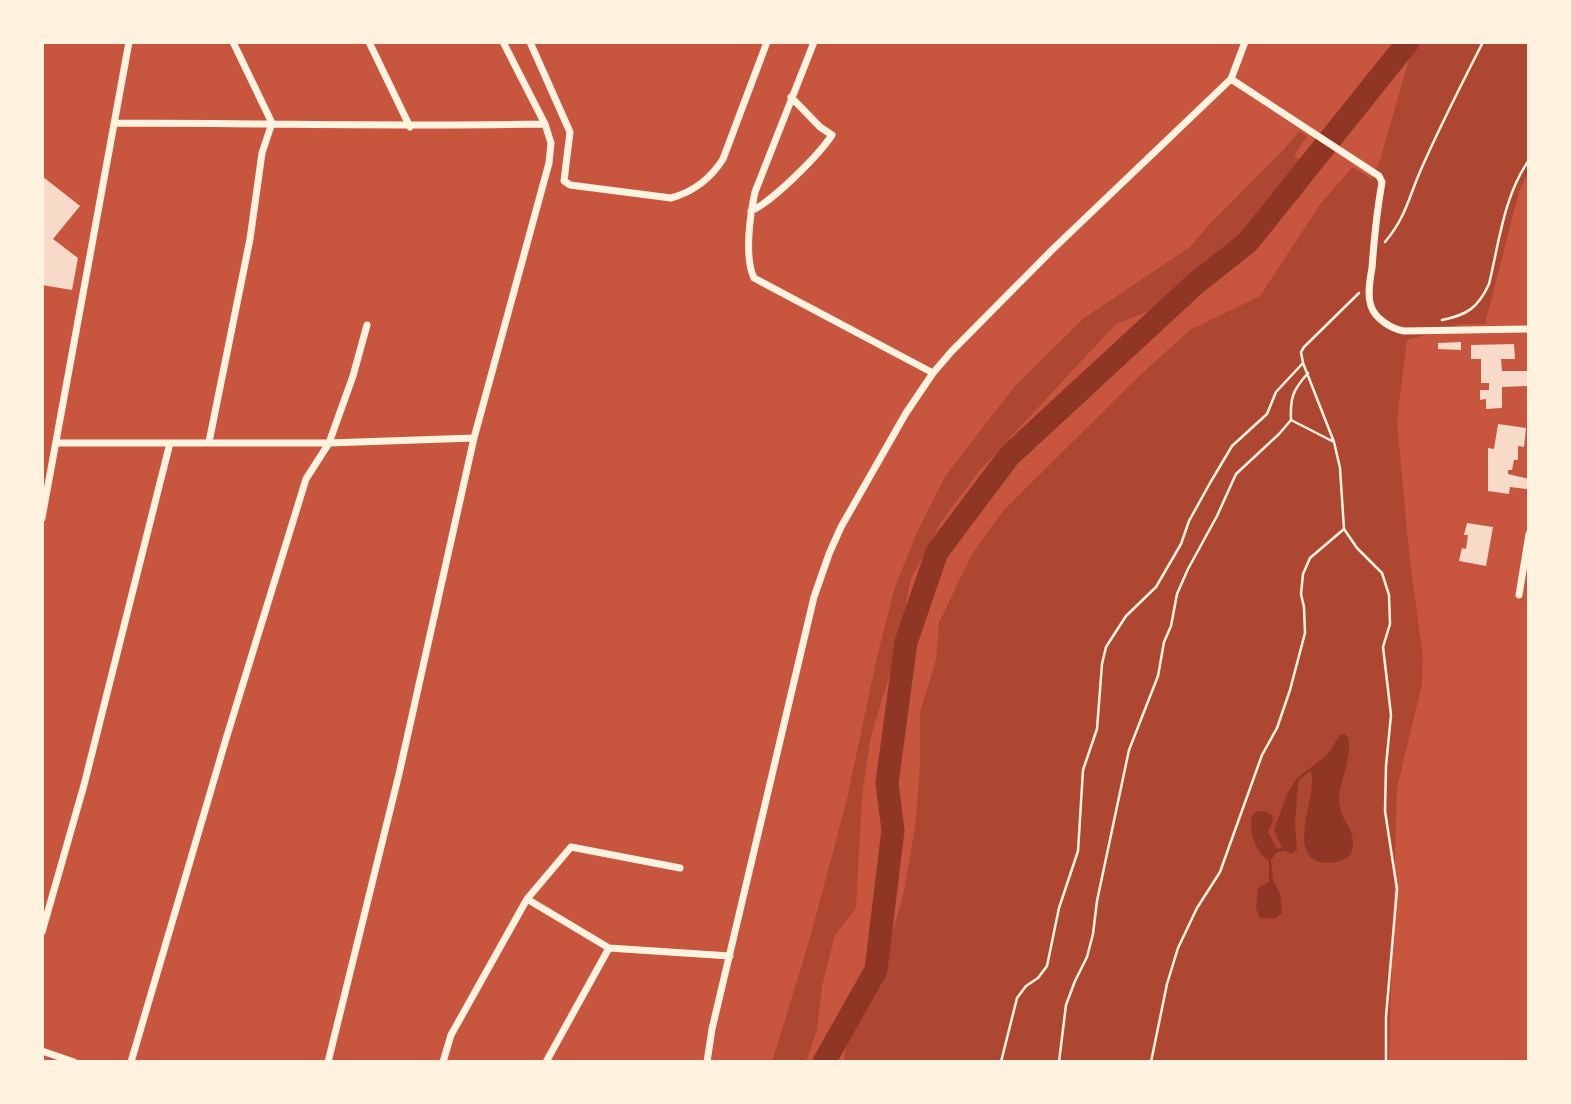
<svg xmlns="http://www.w3.org/2000/svg" width="1571" height="1104" viewBox="0 0 1571 1104" font-family="Helvetica,sans-serif">
<style>
.green{fill:#ae4732}
.water{fill:#8f3625}
.lines{fill:none;stroke-linecap:round;stroke-linejoin:round}
.river{stroke:#8f3625;stroke-width:23}
.building{fill:#f7dbc8}
.path{stroke:#fff3e0;stroke-width:2.5}
.minor{stroke:#fff3e0;stroke-width:7}
</style>
<rect width="100%" height="100%" fill="#c8553d"/>
<path class="green" d="M1414,42H1529V170L1519,192L1485,324H1462L1407,340L1397,422L1410,562L1423,657L1422,684L1397,788L1389,1062H844L845,1049L868,1002L886,955L904,891L915,828L920,765V712L936,660L939,623L972,554L1003,511L1136,379L1190,330L1260,296L1321,203L1353,167L1372,179L1380,160Z
M1299,131L1307,136L1294,156L1317,172L1299,198L1249,227L1213,272L1191,294L1116,324L980,470L941,522L910,581L900,639L870,740L862,797L856,908L835,935L822,986L817,1030L806,1062H772L810,938L847,799L877,657L895,587L917,532L946,475L1015,386L1084,318L1190,247L1209,225L1285,148Z"/>
<path class="water" d="M1344,734L1348,737C1353,760 1338,782 1339,802C1341,824 1359,830 1351,854C1344,861 1336,863 1326,863C1281,859 1321,792 1310,771L1300,779L1298,784L1295,823L1297,850L1291,854L1285,851L1277,852L1271,860L1273,880L1280,894L1282,913L1274,919L1260,918L1256,908L1258,888L1269,882V861C1251,851 1238,797 1272,815L1273,821L1268,832L1277,849L1282,848L1274,830L1287,794L1297,778L1328,754L1340,735Z"/>
<g class="lines">
<path class="river" d="M824,1062L876,970L893,830L887,783L906,642L937,552L1009,456L1195,284L1248,242L1408,42"/>
</g>
<path class="building" d="M42,176L80,206L53,239L78,258L72,290L42,285Z
M1461,342V350L1438,349V343Z
M1514,344L1515,359H1501L1502,371H1529V386L1502,387V408L1486,409V399L1480,400V390H1489V383H1481V359H1471V345Z
M1498,424L1526,428L1524,447L1518,446V460H1514L1512,470H1508V474L1529,479L1527,489L1510,487L1509,494L1488,491V448L1494,449Z
M1467,523L1493,527L1486,566L1459,561L1462,548L1466,549L1468,535H1464Z"/>
<g class="lines">
<path class="path" d="M1385,242C1407,216 1409,195 1423,165C1442,122 1462,83 1483,42
M1442,320C1467,315 1478,308 1489,284C1499,243 1504,195 1529,160
M1291,420L1334,442
M1344,529L1357,548L1382,573L1389,595L1390,624L1383,647L1391,715L1386,766L1385,811L1397,889L1386,1017V1062
M1001,1062L1017,998L1026,986L1038,978L1047,966L1059,908L1078,851L1083,770L1097,729L1102,664L1106,647L1126,616L1156,587L1181,544L1189,521L1210,483L1232,446L1267,414L1276,392L1303,363
M1059,1062L1066,1005L1075,981L1087,957L1093,934L1097,901L1129,750L1158,676L1164,642L1171,626L1177,594L1188,569L1217,516L1236,474L1279,434L1291,420C1290,397 1293,390 1308,373
M1151,1062L1167,984L1178,948L1197,908L1220,872L1262,755L1277,728L1290,690L1305,633L1304,607L1301,594L1303,574L1310,558L1344,529L1340,468L1334,442L1303,363L1301,352L1304,347L1359,293"/>
<path class="minor" d="M369,42L410,127
M530,42L570,132L564,181L570,185L671,198C693,192 711,178 723,159L767,42
M814,42L755,192C750,215 744,257 754,278L933,373
M1231,79L1379,176L1382,182C1377,211 1374,239 1372,268C1370,279 1367,295 1371,306C1375,319 1392,329 1404,331L1529,329
M114,123C258,123 401,127 545,124
M751,211C773,201 818,156 832,135L820,127L791,97
M209,442L250,239L262,153L272,123L233,42
M57,443H329L474,438
M42,518L129,42
M1519,595L1529,534
M42,932L84,785L170,443
M609,948L527,899L571,847L680,868
M42,1051L74,1062
M131,1062L226,739L306,479L329,443L353,376L367,325
M328,1062L399,774L474,438L549,163L551,143L545,124L503,42
M443,1062L451,1035L527,899
M546,1062L609,948L730,956
M707,1062L712,1029L814,597L829,554L841,527L906,413L933,373L951,352L1053,249L1231,79L1245,42"/>
</g>
<rect width="1571" height="1104" fill="none" stroke="#fff3e0" stroke-width="88"/>
</svg>
